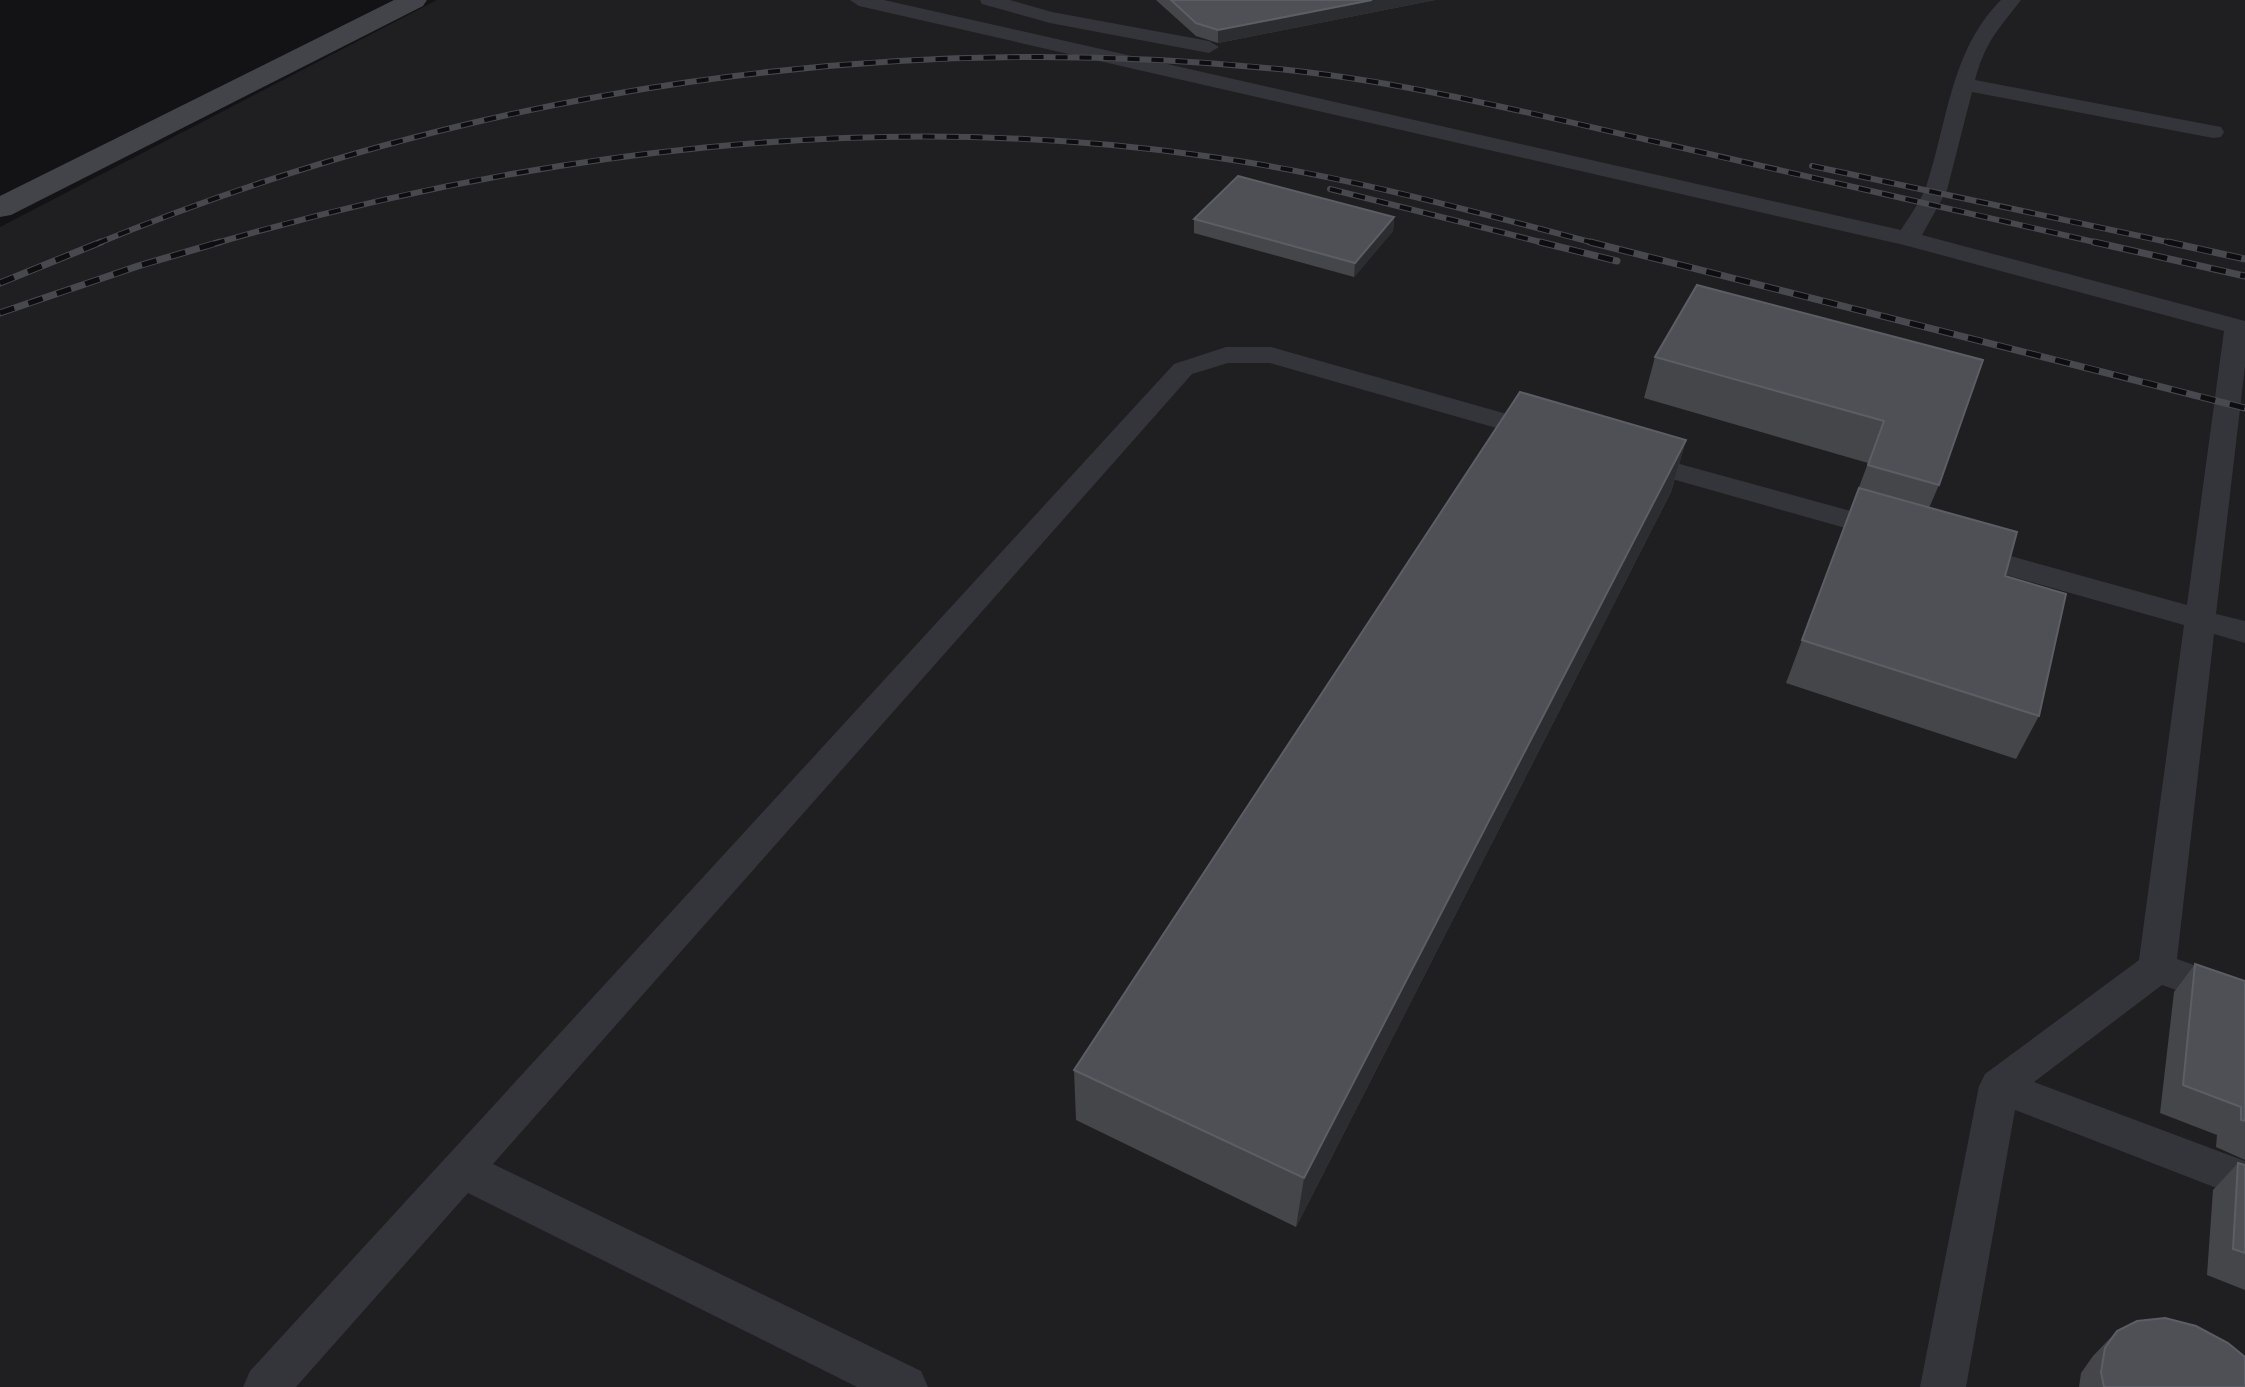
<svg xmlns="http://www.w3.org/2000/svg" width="2245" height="1387" viewBox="0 0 2245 1387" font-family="Commissioner,sans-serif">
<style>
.built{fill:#1f1f22}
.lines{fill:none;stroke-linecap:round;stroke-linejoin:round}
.lane{fill:#34353a;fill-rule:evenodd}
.secondary{fill:#42444a;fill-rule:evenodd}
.rail-far1-casing{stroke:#47494f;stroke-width:6}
.rail-casing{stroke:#47494f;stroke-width:7}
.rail-far1{stroke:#0e0e10;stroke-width:4;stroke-dasharray:12;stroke-linecap:butt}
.rail{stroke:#0e0e10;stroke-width:5;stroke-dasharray:15;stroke-linecap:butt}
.wall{fill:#44464a}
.shaded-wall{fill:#2c2d30}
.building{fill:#4f5056;stroke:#5c5e65;stroke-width:2}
</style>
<rect width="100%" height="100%" fill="#131315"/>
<path class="built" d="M437,0H2245V1387H0V227Z"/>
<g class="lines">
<path class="lane" d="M850,0H884L1901,230C1909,217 1920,202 1926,187C1948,122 1950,51 2001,0H2021C1998,30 1985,42 1975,80L2221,127L2224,132L2221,137L2213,138L1972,92L1947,190L1922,235L2245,321V366L2216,614L2245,621V643L2214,634L2177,959L2245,983V1015L2162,985L2034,1082L2245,1161V1199L2015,1110L1966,1387H1920L1979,1086L1985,1074L2139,960L2184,625L1957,561L1952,554L1957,547L1967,544L2187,605L2224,331L1904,245L859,6Z
M980,0H1010L1052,12L1209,41L1219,47L1209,53L1050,23L982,4Z
M1226,347H1271L1552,427L1556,433L1552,439L1542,441L1270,363H1228L1192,374L493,1164L921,1371L928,1387H857L468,1193L296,1387H243L250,1371L1174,364Z
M1636,452L1898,524L1902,531L1898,538L1888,540L1626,466L1622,460L1626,454Z"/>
<path class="secondary" d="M394,0H427L423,6L11,215L0,217V196Z"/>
<g class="rail-far1-casing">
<path id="rail-far1" d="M1812,166L2177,244
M1330,189L1548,244
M96,244C474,88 890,27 1297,71C1420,85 1541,116 1661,143C1808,177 1956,210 2103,244
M213,244C532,151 875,109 1205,156C1338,174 1468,210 1598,244"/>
</g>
<g class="rail-casing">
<path id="rail" d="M1540,242L1617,261
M1590,242L2245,408
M2094,242L2245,276
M2168,242L2245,259
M0,283L101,242
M0,313L138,266L220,242"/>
</g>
<use href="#rail-far1" class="rail-far1"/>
<use href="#rail" class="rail"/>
</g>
<path class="wall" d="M1156,0H1435L1218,43L1196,36Z
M1394,217L1393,231L1354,277L1194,233V219Z
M1655,357L1983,360L1939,485L1929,508L2005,576L2039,716L2016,759L1786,683L1868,463L1644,398Z
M1686,440L1671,492L1296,1227L1076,1120L1074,1070Z
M2195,964L2245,981V1160L2216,1147L2217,1135L2160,1113L2174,992Z
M2238,1163L2245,1165V1290L2207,1275L2213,1190Z
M2117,1331L2245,1387H2079L2081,1373L2093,1356Z"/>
<path class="shaded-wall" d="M1372,0H1435L1218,43V30Z
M1394,217L1393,231L1354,277L1355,263Z
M1686,440L1671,492L1296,1227L1304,1178Z"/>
<path class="building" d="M1171,0H1372L1218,30L1196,23Z
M1238,176L1394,217L1355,263L1194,219Z
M1697,285L1983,360L1939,485L1868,465L1884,421L1655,357Z
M1520,392L1686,440L1304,1178L1074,1070Z
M1859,488L2017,532L2005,576L2066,594L2039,716L1802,640Z
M2195,964L2245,981V1121L2241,1120V1107L2183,1085Z
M2238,1163L2245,1165V1253L2233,1249Z
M2165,1318L2196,1326L2228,1343L2245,1357V1387H2104L2101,1372L2105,1348L2117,1331L2137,1321Z"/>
</svg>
